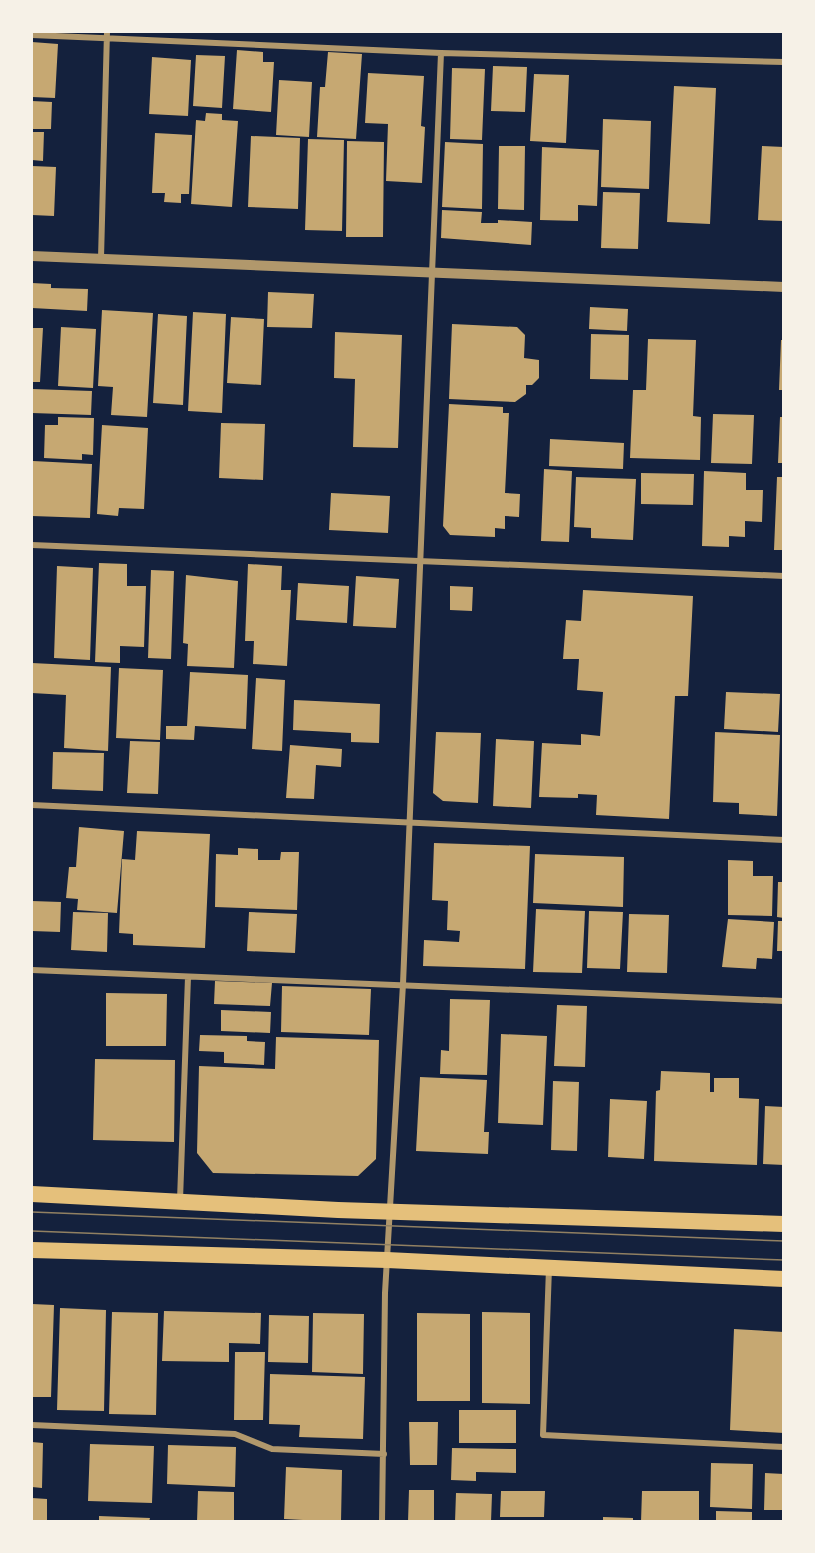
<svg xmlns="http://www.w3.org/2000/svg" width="815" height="1553" viewBox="0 0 815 1553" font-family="'Public Sans',sans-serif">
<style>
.building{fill:#c6a872}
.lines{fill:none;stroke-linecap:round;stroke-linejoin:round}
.minor{stroke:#b1986c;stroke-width:6}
.tertiary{stroke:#b1986c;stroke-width:10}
.trunk{stroke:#e5c07b;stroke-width:16}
.tram{stroke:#918062;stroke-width:1.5}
</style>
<rect width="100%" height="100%" fill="#14213d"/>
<path class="building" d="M32,42L58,44L55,98L32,97Z
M237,50L263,52V62H274L271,112L233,109Z
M328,52L362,54L356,139L317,137L320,87H325Z
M196,55L225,56L222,108L193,106Z
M152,57L191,60L188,116L149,114Z
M493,66L527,67L525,112L491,111Z
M452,68L485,69L482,140L450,139Z
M368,73L424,76L421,126L425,127L422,183L386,181L388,124L365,123Z
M534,74L569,75L566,143L530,141Z
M279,80L312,82L309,137L276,135Z
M674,86L716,88L710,224L667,222Z
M32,101L52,102L51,129H32Z
M206,113L222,114V120L238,121L232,207L191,204L196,120L205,121Z
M603,119L651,121L649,189L601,187Z
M32,132H44L43,161L32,160Z
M155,133L192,135L189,194H181V203L164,202L165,193H152Z
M251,136L300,138L298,209L248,207Z
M308,139L344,140L342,231L305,230Z
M347,141L384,142L383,237H346Z
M445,142L483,144L482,209L442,207Z
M499,146H525L524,210L498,209Z
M762,146L784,147V221L758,220Z
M542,147L599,150L597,206L578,205V221L540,220Z
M32,166L56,167L54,216L32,215Z
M603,192L640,193L638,249L601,248Z
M442,210L482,212L481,223H498V220L532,222L531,245L441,238Z
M32,283L51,284V288L88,289L87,311L32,308Z
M268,292L314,294L312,328L267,327Z
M590,307L628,309L627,331L589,329Z
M102,310L153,313L147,417L111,415L113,387L98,386Z
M193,312L226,314L222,413L188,411Z
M158,314L187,316L183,405L153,403Z
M231,317L264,319L261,385L227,383Z
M452,324L517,327L525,335L524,358L539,360V378L532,385H526V394L515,402L449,399Z
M61,327L96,329L93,388L58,386Z
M32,328H43L40,382H32Z
M335,332L402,335L398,448L353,447L355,379L334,378Z
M591,334L629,335L628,380L590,379Z
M648,339L696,340L693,416L701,417L700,460L630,458L633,390H646Z
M781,340H784V390H779Z
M32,389L92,391L91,415L32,413Z
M449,404L503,407V413H509L505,493L520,494L519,517L505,516V529L495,528V537L450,535L443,526Z
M713,414L754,415L752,464L711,463Z
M58,417L94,418L93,455L82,454V460L44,458L45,425H58Z
M780,417H784V463H778Z
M221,423L265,424L263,480L219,478Z
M102,425L148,428L144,509L119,508L118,516L97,514Z
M550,439L624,443L623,469L549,466Z
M33,461L92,464L90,518L32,516Z
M544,469L572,471L569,542L541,541Z
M704,471L746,473V490H763L762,522L745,521V537L729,536V547L702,546Z
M641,473L694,474L693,505L641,504Z
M576,477L636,479L633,540L591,538V528L574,527Z
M777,477H784V550H774Z
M331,493L390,496L388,533L329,530Z
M99,563L127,564V586H146L144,647L120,646V663L95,662Z
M248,564L282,566L281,590H291L287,666L253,664L254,641H245Z
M57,566L93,568L90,660L54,658Z
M151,570L174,571L171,659L148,658Z
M186,575L238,581L234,668L187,666L188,644L183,643Z
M356,576L399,579L396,628L353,626Z
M298,583L349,586L347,623L296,620Z
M450,586L473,587L472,611L450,610Z
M583,590L693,596L688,696H675L669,819L596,815L597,795L578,794V798L539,797L542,743L581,745V734L600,736L603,692L577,690L579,659H563L566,620L581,621Z
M32,663L111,667L108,751L64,748L66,695L32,693Z
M119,668L163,670L160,740L116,738Z
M190,672L248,675L246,729L195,726L194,740L166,739V726H187Z
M256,678L285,680L282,751L252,749Z
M726,692L780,694L778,732L724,729Z
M294,700L380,704L379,743L351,742V733L293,730Z
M436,732L481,733L478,803L443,801L433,793Z
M715,732L780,735L777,816L739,814V803L713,802Z
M496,739L534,741L531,808L493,806Z
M130,741L160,742L158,794L127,793Z
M290,745L342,749L341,767L316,765L314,799L286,798Z
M53,752L104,753L103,791L52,789Z
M79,827L124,831L117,913L77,910L78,899L66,898L69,867H76Z
M137,831L210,834L205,948L133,945V934L119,933L122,859L135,860Z
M434,843L530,846L525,969L423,966L424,940L459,942L460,931L447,930L448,901L432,900Z
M238,848L258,849V860H280L281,852H299L297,910L215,907L216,854L238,855Z
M535,854L624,857L623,907L533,903Z
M728,860L753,861V876H773L772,916L728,915Z
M778,882H784V918L777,917Z
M32,901L61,902L60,932L32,931Z
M536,909L585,911L582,973L533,972Z
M589,911L623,912L620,969L587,968Z
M73,912L108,913L107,952L71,950Z
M249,912L297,914L295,953L247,951Z
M629,914L669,915L667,973L627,972Z
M728,919L774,922L772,959L757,958L756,969L722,967Z
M778,921H784V951H777Z
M215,981L272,983L270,1006L214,1004Z
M282,986L371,989L369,1035L281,1032Z
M106,993L167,994L166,1046H106Z
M450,999L490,1000L487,1075L440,1074L441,1050L449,1051Z
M557,1005L587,1006L585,1067L554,1066Z
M221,1010L271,1012L270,1033L221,1031Z
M501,1034L547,1036L543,1125L498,1123Z
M200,1035L247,1036V1041L265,1042L264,1065L224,1063V1052L199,1051Z
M276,1037L379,1040L376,1159L358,1176L213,1173L197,1153L199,1066L275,1069Z
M95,1059L175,1060L174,1142L93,1140Z
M661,1071L710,1073V1092H714V1078H739V1098L759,1099L757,1165L654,1161L656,1091L660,1090Z
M420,1077L487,1080L484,1132H489L488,1154L416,1151Z
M553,1081L579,1082L577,1151L551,1150Z
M610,1099L647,1101L644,1159L608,1157Z
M765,1106L784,1107V1165L763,1164Z
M32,1304L54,1305L51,1397H32Z
M60,1308L106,1310L104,1411L57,1410Z
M164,1311L261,1313L260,1344L229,1343V1362L162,1361Z
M112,1312L158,1313L156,1415L109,1414Z
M482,1312L530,1313V1404L482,1403Z
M313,1313L364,1314L363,1374L312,1372Z
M417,1313L470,1314V1401H417Z
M269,1315L309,1316L308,1363L268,1362Z
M734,1329L784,1332V1433L730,1430Z
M235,1352H265L263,1420H234Z
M270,1374L365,1377L363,1439L299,1437L300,1425L269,1424Z
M459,1410H516V1443H459Z
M409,1422H438L437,1465H410Z
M32,1442L43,1443L42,1488L32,1487Z
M90,1444L154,1446L152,1503L88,1501Z
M168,1445L236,1447L235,1487L167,1484Z
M452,1448L516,1449V1473L476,1472V1481L451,1480Z
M711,1463L753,1464L752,1509L710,1507Z
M286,1467L342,1470L341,1522L284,1519Z
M765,1473L784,1474V1510H764Z
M409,1490H434V1522H408Z
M198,1491L234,1492V1522H197Z
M501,1491H545L544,1517H500Z
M642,1491H699V1522H641Z
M456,1493L492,1494L491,1522H455Z
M32,1498L47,1499V1522H32Z
M716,1511L752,1512V1522H716Z
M99,1516L150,1518L149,1522H99Z
M603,1517L633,1518V1522H603Z"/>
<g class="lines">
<path class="minor" d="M32,35L441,53L784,62
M101,258L107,32
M32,545L784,576
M32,805L784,840
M32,970L784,1001
M180,1200L188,977
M549,1268L543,1435L784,1447
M32,1425L235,1434L272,1449L384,1454
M382,1522L385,1293L403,984L441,53"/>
<path class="tertiary" d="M32,256L784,287"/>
<path class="trunk" d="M32,1194L338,1210L784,1224
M32,1250L387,1260L784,1279"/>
<path class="tram" d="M32,1212L784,1241
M32,1231L784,1260"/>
</g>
<rect width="815" height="1553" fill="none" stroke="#f6f1e7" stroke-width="66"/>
</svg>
